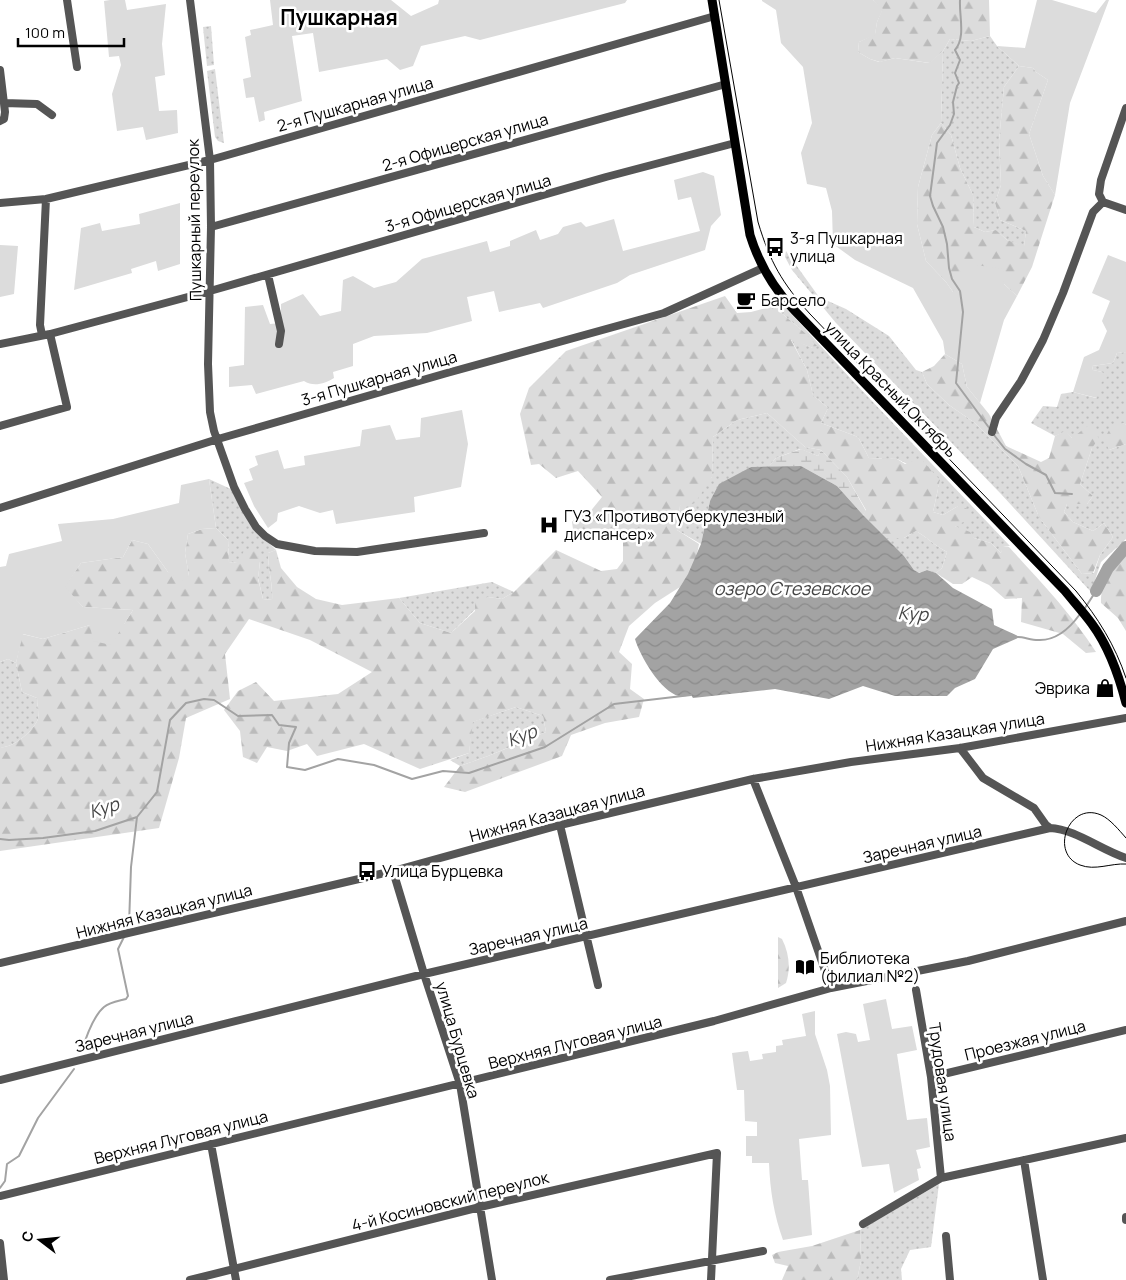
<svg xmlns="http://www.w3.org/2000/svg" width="1126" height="1280" viewBox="0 0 1126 1280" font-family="Manrope,sans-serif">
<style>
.grass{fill:url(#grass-dots)}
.forest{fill:url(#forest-firs)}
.wetland{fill:url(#wetland-marsh)}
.green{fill:#dcdcdc}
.water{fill:url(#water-waves)}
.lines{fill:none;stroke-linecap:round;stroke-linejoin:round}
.stream{stroke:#a3a3a3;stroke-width:2}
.river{stroke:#a3a3a3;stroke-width:12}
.minor{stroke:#555;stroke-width:8}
.major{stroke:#000;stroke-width:9}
.tram{stroke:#000;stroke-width:1}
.labels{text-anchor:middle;stroke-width:5;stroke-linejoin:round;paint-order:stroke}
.street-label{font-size:16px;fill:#000;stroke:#fff}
.poi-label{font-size:16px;fill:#000;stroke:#fff;text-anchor:start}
.water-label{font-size:18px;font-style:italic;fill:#444;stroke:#fff}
.district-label{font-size:21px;font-weight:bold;fill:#000;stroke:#fff}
</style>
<defs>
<pattern id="grass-dots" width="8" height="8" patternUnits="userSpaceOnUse" patternTransform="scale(1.25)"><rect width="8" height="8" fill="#dcdcdc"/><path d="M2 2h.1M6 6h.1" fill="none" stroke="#bbb" stroke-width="1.8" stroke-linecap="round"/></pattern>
<pattern id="forest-firs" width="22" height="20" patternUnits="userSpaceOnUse" patternTransform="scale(1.25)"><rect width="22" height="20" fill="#dcdcdc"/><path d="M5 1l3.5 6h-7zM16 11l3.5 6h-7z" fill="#bbb"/></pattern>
<pattern id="wetland-marsh" width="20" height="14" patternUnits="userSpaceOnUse" patternTransform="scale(1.25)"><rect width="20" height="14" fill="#dcdcdc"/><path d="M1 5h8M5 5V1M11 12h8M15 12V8" fill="none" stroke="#bbb"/></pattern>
<pattern id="water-waves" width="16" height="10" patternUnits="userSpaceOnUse" patternTransform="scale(1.25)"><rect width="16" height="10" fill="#a3a3a3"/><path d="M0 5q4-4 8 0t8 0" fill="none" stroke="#8b8b8b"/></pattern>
</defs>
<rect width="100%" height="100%" fill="#fff"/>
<path class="grass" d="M211,26L214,65L207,66L203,27Z
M990,36L997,46L1019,66L1004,87L999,141L1001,185L995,203L1000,220L1026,231L1024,247L1007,240L996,230L985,232L974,227L973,195L960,168L951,135L941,123L943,51L950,39L971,41Z
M215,69L224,143L218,141L215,137L207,71Z
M786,251L819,297L846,309L889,336L916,370L922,372L927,384L949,405L975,423L1018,466L1039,517L1082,574L1094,573L1100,555L1113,537L1104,523L1093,531L1073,522L1064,512L1067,504H1087L1093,496L1080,484L1092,448L1072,438L1065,432L1055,436L1031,423L1043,406L1057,407L1061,394L1073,392L1096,398L1102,372L1093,370L1092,366L1113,363L1117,353L1126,352V425L1123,423L1109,450L1126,444V539L1101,562L1091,592L1001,494L836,323L792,270L785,257Z
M774,295L851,379L1010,546L1003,547L1001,553L991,543L974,538L955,526L958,506L943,515L933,512L940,480L897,459L869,458L858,437L821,423L828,408L813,395L807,370L791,339L813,348L804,332L773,306Z
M767,413L805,447L821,450L818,456L800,449L776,458L768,467H751L710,501L701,544L677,530L680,506L712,477L713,437L737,420Z
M209,479L235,491L249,523L276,550L268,553C268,570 273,584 272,600L263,599L258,578L260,562L237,563L229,562L228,540L216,528Z
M916,531C927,537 935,546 947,552L942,568L936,573L927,570L918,573L914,570L904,556L885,538H904Z
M492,582L514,592L502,599L488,597L451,633L420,623L399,598Z
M8,659L16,663L22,692L37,698C37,704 39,713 38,719C34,730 13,749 0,747V662Z
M516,707L543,716L546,732L488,756L460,766L450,760L469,753L472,722Z
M939,1184L931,1247L910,1250L901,1269L902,1280H857L861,1261L860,1230Z"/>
<path class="forest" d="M873,0H989L990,36L971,41L950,39L943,51L930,63L895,58L880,62L870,59L858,52L859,42L875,34L877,22L882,10Z
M1019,66L1033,68L1036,72L1048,80L1029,134L1043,176L1055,195L1032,267L1017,296L1004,284L953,292L946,282L926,261L917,224L918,187L932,135L941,123L951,135L960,168L973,195L974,227L985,232L996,230L1007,240L1024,246L1026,231L1000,220L995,203L1001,185L999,141L1004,87Z
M725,296L737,313L751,312L773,306L804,332L817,346L813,348L791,340L807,370L813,395L828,408L821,423L858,437L869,458L897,459L905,464L920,458L940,480L933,512L943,515L958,506L969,509L972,518L955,526L970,532L974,538L991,543L1001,553L1002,547H1009C1040,581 1071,613 1096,652L1086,653L1063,634L1021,622L1022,598L1005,599L989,585L972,577L962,584H953L936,573L942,568L947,552C935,546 927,537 916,531L904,538H885L863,515L866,510L847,477L821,450L805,447L767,413L737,420L713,437L712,477L695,503L680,506L677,530L699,544L695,564L680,587L655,603L629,626L619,652L632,664L630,689L644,699L639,717L605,723L571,735L562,756L465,792L444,787L460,766L488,756L546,732L543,716L516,707L473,722L469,753L420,769L364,744L317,756L307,744L287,751L267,747L257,763L243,757L240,731L224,710L238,691L256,682L274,701L338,694L372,672L310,640L249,619L225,654L230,699L186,718L179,758L159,828L0,851V747C13,749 34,730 38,719C39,713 37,704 37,698L22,692L16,663L22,634L43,639L90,625L124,624L133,610L83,607L64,587L81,563L123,557L132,540L148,544L168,572L189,576L185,553L188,534L202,529L216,528L228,540L229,562L237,563L244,551H257L260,561L258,579L263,599L272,600C273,583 268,570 268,553L276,550L281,568L297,587L316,599L342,605L399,598L420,623L451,633L475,611V600L488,597L502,599L514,592L556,550L601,571L617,569L623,561V542L605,528L583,538L573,529L572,522L583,510L589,513L602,497L578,471L556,478L539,464L531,465L520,414L529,388L566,351Z
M945,354L962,364L967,387L989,414L1006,446L1041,462L1049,458L1055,436L1065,431L1072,438L1089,425L1099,438L1092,448L1080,484L1093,496L1087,504H1067L1064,512L1073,522L1093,531L1104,523L1113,537L1100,555L1093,573L1082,574L1039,517L1018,466L975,423L949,405L927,384L922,372L934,366Z
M1124,423L1126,425V444L1109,450L1104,439L1111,427Z
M1126,554V631L1118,618L1101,603C1100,584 1113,567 1126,554Z
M778,937L782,939C789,953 791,968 786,983L778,988Z
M860,1230L861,1261L857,1280H782L788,1266L775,1263L772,1255L778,1252L812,1246Z"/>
<path class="wetland" d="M801,449L818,456L821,450L847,477L866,511L863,515L837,486L801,466L768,467L776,458Z"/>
<path class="green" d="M110,0H125L127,10L166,4L162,44L165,75L155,77L159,111L177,110L178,133L146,140L143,127L117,131L112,94L121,65L119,56L109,57L104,1Z
M270,0H391L411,16L438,4L439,0H627L625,3L480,40L465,36L421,46L413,66L400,70L387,59L319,72L313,33L292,36L302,101L264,112L265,120L259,122L254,97L246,98L243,79L251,77L245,37L251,35L250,30L273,25Z
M762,0H873L883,9L877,22L875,35L859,42L858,52L870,59L879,62L895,58L929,63L943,51L941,123L932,135L918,187L917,224L926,261L946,282L953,292L962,269L976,265L1003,269L1004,284L1017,296L1004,320L980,403L967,387L962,364L945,354L943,341L913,288L855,260L833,244L832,211L826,188L807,184L801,153L812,123L803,67L781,43L776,10L762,1Z
M1037,0H1052L1096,13L1106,0H1109L1070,103L1055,195L1043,176L1029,134L1048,80L1036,72L1033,68L1019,66L997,46L1025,48Z
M703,172L714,176L721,215L711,226L705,250L630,275L617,283L543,308L540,303L499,312L494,291L467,297L472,321L427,333L374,336L353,344V366L333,372L334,378C325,384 313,387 304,381L256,394L252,385L229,387V367L244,365L245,307L263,305L270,324L281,323V304L303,294L320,316L341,311L343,280L353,276L374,288L396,282L422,259L487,241L490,252L510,246V241L536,230L540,240L558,234L563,227L581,222L586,227L614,219L623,251L700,231L691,197L678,200L674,180Z
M180,203V264L158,271L156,261L131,269L132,273L74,290L81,228L100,223L102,231L140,224L139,214Z
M0,245L18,246L14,294L0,297Z
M1108,255L1126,262V352L1117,353L1113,363L1092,366L1093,370L1102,372L1108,376L1100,384L1097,398L1073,392L1084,357L1099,350L1107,331L1102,321L1110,301L1092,293Z
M462,410L468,444L461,487L414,497L415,512L336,524L333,510L320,513L299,506L278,513L277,521L268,528L254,506L244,483L253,480L249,469L258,465L255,456L278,450L284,469L305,465L304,456L360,446L362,430L390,425L396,440L420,437L421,418Z
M209,479L216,528L202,529L188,534L185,553L189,576L181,581L168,572L148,544L132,540L123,557L81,563L65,587L83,607L133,610L111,645L93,641L90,625L43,639L23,634L16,663L8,659L0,662V567L6,566L9,554L62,541L58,524L113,519L179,503L181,485Z
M886,999L892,1029L912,1026L917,1050L897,1054L907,1120L927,1118L930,1147L916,1150L921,1168L917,1169L919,1180L894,1193L889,1164L862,1167L837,1034L846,1032L856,1034L858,1042L870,1040L863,1004Z
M815,1011V1034L827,1070L830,1086L831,1135L799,1139L802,1180H808L812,1235L783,1240C774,1215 770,1190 769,1163H752V1156H746V1136H757V1122L745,1121L744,1090H737L732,1053L748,1051L750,1061L763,1059L762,1054L776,1052V1046L783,1045L782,1040L806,1036L802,1014Z"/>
<path class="water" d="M801,466L837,486L863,515L904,556L914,570L919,573L927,570L936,573L953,588L992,609L994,625L1020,637L993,649L975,679L955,688L947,696H895L863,686L829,699L775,689L693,698L691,695C688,696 682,697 679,696C661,692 640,656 635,639L670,603L688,574L701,544L710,501L719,484L751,467Z"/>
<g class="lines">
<path class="stream" d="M960,0C959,16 966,37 955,50L960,60L955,73L959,83L957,86L953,102L954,114L950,125L937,143L930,196L933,206L943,227L947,244L949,268L952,279L960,291L963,312L956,383L990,429
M994,435L1005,449L1026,464L1046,475L1055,493L1072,494
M1085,608L1096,591
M1018,637C1024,637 1031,640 1038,640C1057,641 1070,628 1080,614
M0,839L9,840L43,838L95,831L137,817L157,792L170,720L186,703L204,699L214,700L238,716L272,715L279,725L296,727L289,743L287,767L305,770L338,759L374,765L412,779L443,771L469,773L545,747L614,704L691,695
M127,930L129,925L131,867L137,817
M81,1053C85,1040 93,1016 104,1007C110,1002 119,1001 126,999L128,996L118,949L124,937
M0,1188L5,1181L7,1164L19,1156L38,1118L74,1069"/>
<path class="river" d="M1096,591L1108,568L1126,547"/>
<path class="minor" d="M67,0L77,67
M190,0L210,160L211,227L208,364L210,412L214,431L234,487L245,509L256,527L265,536L277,544L315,551L357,552L484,533
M0,70L5,112L4,119L0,121
M4,103L37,104L52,115
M1103,202L1126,210
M0,203L46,199L210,160L715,16
M211,227L726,84
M268,275L281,331L279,344
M42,335L40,325L46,199
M0,344L50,334L210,291L606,177L735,143
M0,426L67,407L50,334
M992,432L996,418L1021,381L1043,340L1063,293L1093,212L1103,202L1099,194L1101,180L1126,108
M0,508L218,439L447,373L664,313L763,268
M960,748L983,778L1034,808L1046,825L1050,828
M753,779L796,887L831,988
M560,825L598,985
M393,871L424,974L460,1084L492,1280
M0,963L393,871L560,825L753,779L851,762L960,748L1126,718
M916,990L931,1077L941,1178
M931,1077L1126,1030
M0,1080L424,974L1050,828C1075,829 1101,850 1126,858
M211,1144L236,1280
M1024,1160L1043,1280
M0,1196L714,1021L831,988L968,961L1126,921
M1126,1217V1220
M863,1224L941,1178L1126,1138
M946,1236L950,1280
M0,1243L4,1280
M190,1280L480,1207L717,1153L711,1280
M610,1280L763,1251"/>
<path class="major" d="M712,0L750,235C759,264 773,288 795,311L1065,591C1074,602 1084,613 1092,624C1109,647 1119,676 1126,703"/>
<path class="tram" d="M719,0L758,222C770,262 782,283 810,314L1076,591C1098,618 1115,645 1126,678
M1126,838C1119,830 1110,819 1101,815C1069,801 1049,853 1080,865C1095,871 1111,863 1126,864"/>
</g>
<defs>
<g id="bus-bare" transform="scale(1.5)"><path d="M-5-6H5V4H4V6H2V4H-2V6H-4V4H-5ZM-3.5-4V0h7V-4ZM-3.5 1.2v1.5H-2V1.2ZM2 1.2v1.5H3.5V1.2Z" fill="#000" stroke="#fff" stroke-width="2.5" paint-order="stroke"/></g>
<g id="cafe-bare" transform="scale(1.5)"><path d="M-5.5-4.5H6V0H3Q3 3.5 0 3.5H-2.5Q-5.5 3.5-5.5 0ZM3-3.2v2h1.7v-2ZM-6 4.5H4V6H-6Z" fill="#000" stroke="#fff" stroke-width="2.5" paint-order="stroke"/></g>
<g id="hospital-bare" transform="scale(1.5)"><path d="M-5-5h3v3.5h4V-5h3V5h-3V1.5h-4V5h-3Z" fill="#000" stroke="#fff" stroke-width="2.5" paint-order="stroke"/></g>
<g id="shop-bare" transform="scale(1.5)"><path d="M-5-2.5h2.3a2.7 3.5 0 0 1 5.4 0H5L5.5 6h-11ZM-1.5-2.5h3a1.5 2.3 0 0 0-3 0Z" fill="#000" stroke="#fff" stroke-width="2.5" paint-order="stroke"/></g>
<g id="library-bare" transform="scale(1.5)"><path d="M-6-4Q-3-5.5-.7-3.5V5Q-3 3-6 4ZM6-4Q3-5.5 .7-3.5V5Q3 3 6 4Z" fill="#000" stroke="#fff" stroke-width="2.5" paint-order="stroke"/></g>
</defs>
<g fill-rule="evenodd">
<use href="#bus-bare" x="775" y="247"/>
<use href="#cafe-bare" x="746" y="300"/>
<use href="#hospital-bare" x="549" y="525"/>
<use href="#shop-bare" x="1105" y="688"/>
<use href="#bus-bare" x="367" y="871"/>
<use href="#library-bare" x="805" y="967"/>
</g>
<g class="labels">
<g class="street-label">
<text transform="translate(355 104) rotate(-16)" y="6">2-я Пушкарная улица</text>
<text transform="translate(465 142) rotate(-16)" y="6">2-я Офицерская улица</text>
<text transform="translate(468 203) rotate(-16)" y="6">3-я Офицерская улица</text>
<text transform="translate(194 220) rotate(-91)" y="6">Пушкарный переулок</text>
<text transform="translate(379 378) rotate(-16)" y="6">3-я Пушкарная улица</text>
<text transform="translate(891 389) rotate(46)" y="6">улица Красный Октябрь</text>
<text transform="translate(955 732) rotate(-9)" y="6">Нижняя Казацкая улица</text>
<text transform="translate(557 813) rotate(-15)" y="6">Нижняя Казацкая улица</text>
<text transform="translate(922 844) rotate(-13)" y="6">Заречная улица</text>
<text transform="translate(164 911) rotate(-14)" y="6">Нижняя Казацкая улица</text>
<text transform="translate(528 936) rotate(-13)" y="6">Заречная улица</text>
<text transform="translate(134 1032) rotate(-14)" y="6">Заречная улица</text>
<text transform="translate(458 1040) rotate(74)" y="6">улица Бурцевка</text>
<text transform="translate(1025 1040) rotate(-14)" y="6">Проезжая улица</text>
<text transform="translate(575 1042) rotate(-14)" y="6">Верхняя Луговая улица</text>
<text transform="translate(943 1082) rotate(82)" y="6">Трудовая улица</text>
<text transform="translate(181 1137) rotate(-14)" y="6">Верхняя Луговая улица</text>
<text transform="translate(450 1201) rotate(-14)" y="6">4-й Косиновский переулок</text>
</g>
<g class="poi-label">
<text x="790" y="244">3-я Пушкарная<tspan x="790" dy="18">улица</tspan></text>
<text x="761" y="306">Барсело</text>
<text x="564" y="522">ГУЗ «Противотуберкулезный<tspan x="564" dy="18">диспансер»</tspan></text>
<text x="1090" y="694" text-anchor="end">Эврика</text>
<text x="382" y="877">Улица Бурцевка</text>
<text x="820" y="964">Библиотека<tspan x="820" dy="18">(филиал №2)</tspan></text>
</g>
<g class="water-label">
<text x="792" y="595">озеро Стезевское</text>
<text transform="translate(913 614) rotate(4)" y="6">Кур</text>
<text transform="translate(522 736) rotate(-21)" y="6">Кур</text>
<text transform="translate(104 808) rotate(-17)" y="6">Кур</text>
</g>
<g class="district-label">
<text x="339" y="25">Пушкарная</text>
</g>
</g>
<g transform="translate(40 1240) rotate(286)" stroke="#ffffff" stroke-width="4" paint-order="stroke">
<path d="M0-4L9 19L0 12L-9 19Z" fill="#000000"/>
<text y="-8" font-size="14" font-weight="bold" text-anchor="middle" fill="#000000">С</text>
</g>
<path d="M18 38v8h106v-8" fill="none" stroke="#000000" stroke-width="2.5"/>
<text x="25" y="38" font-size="15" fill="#000000" stroke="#ffffff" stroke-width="4" paint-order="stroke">100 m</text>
</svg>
